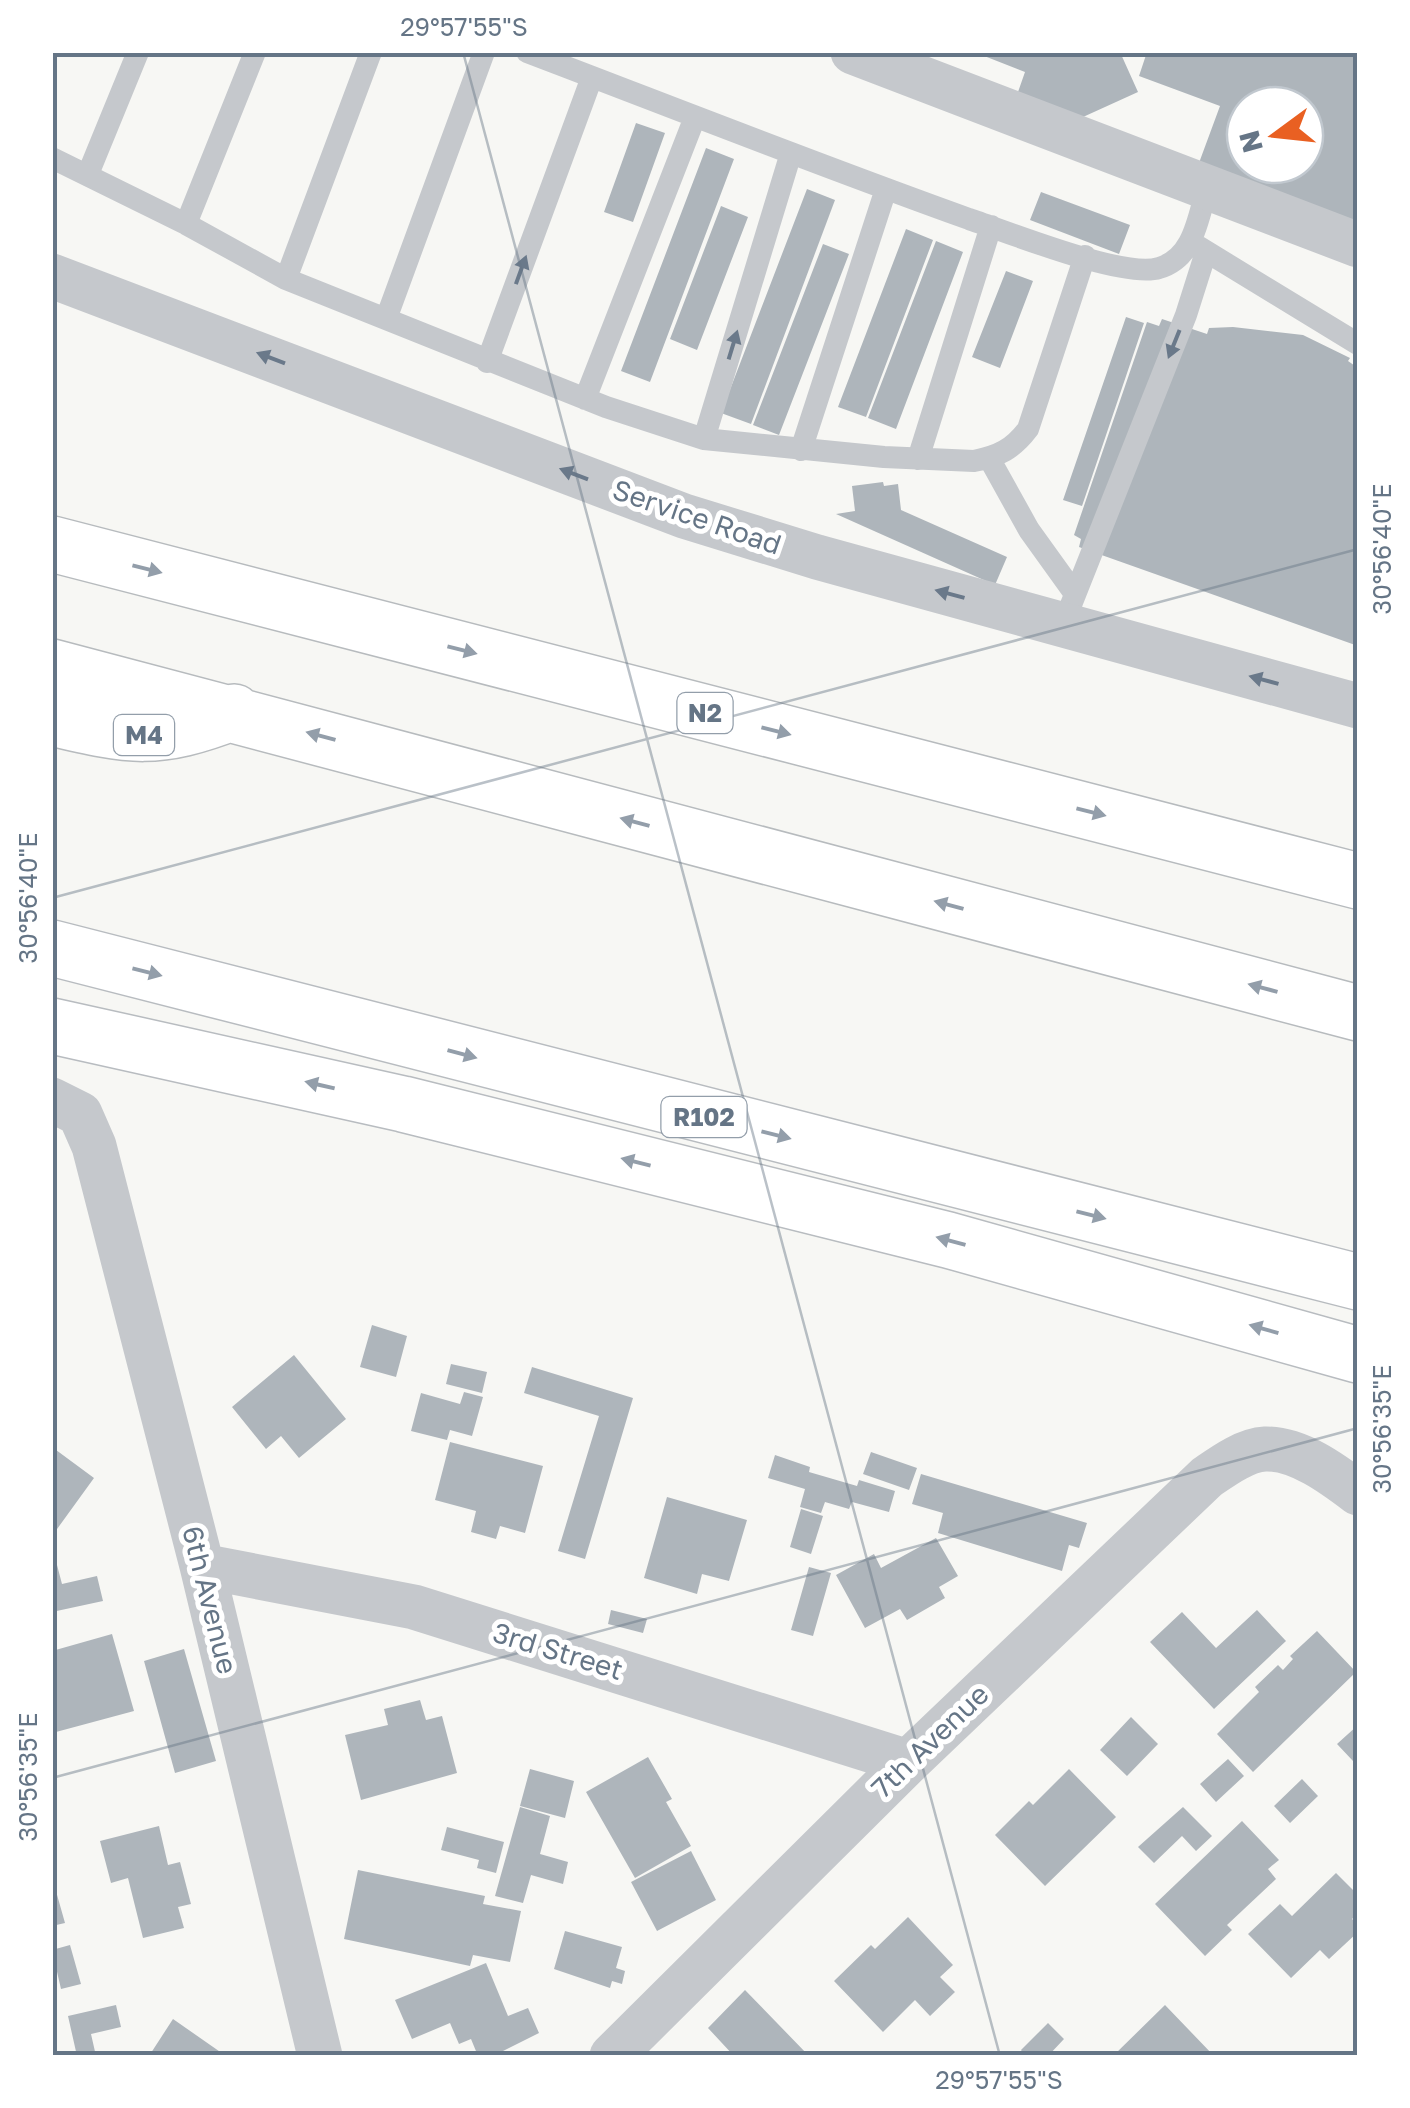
<svg xmlns="http://www.w3.org/2000/svg" width="1410" height="2108" viewBox="0 0 1410 2108" font-family="'Golos Text',sans-serif">
<style>
.building{fill:#aeb5bb;fill-rule:evenodd}
.lines{fill:none;stroke-linecap:round;stroke-linejoin:round}
.primary-casing{stroke:#b8bcc0;stroke-width:58}
.motorway-casing{stroke:#b7bbbe;stroke-width:58}
.service{stroke:#c5c8cc;stroke-width:22}
.minor{stroke:#c5c8cc;stroke-width:45}
.primary{stroke:#fff;stroke-width:55}
.motorway{stroke:#fff;stroke-width:55}
.oneway{fill:#6a798a}
.oneway2{fill:#939eaa}
.ticks{fill:none;stroke:#657586;stroke-width:2.5;stroke-opacity:0.45}
.labels{text-anchor:middle;stroke-width:10;stroke-linejoin:round;paint-order:stroke}
.shield{fill:#fff;stroke:#939eaa;stroke-width:2.5}
.shield-label{font-size:25px;font-weight:bold;fill:#657586}
.street-label{font-size:28px;fill:#657586;stroke:#fff}
.neatline{fill:none;stroke:#657586;stroke-width:4}
.ticks-label{font-size:25px;text-anchor:middle;fill:#657586}
</style>
<rect width="100%" height="100%" fill="#f7f7f4"/>
<path class="building" d="M974,52H1120L1138,92L1083,117L1018,92L1025,72Z
M1147,52H1358V232L1196,171L1220,106L1139,76ZM1245,105H1305V165H1245Z
M636,123L665,133L633,222L604,212Z
M706,148L734,159L650,382L621,371Z
M807,189L835,200L751,424L721,413Z
M1041,192L1130,225L1119,254L1030,220Z
M721,206L748,217L697,350L670,339Z
M906,229L933,240L866,417L838,407Z
M936,241L963,252L896,429L868,418Z
M823,244L849,254L779,435L753,425Z
M1006,271L1033,281L1000,368L972,357Z
M1126,317L1144,323L1082,506L1063,500Z
M1162,319L1207,334L1209,328L1233,327L1303,335L1350,358L1348,361L1358,368V646L1079,547L1081,539L1074,535L1147,322L1159,326Z
M883,482L884,486L898,484L901,510L1007,557L995,585L836,514L855,511L852,486Z
M372,1325L407,1336L396,1377L360,1367Z
M294,1355L346,1419L299,1458L281,1436L266,1449L232,1407Z
M451,1364L487,1372L482,1393L446,1384Z
M532,1367L633,1398L585,1559L558,1551L599,1416L524,1393Z
M464,1392L483,1397L472,1436L450,1430L447,1440L411,1431L421,1393L460,1404Z
M450,1442L543,1466L525,1533L500,1526L496,1539L471,1532L476,1511L435,1500Z
M52,1447L94,1478L52,1536Z
M871,1452L917,1468L909,1490L863,1474Z
M775,1455L810,1467L809,1472L857,1486L859,1480L895,1491L889,1512L852,1502L849,1509L825,1502L821,1513L800,1507L805,1489L768,1478Z
M921,1474L1087,1523L1079,1548L1069,1545L1062,1571L938,1533L943,1513L912,1504Z
M667,1497L747,1520L729,1581L702,1574L697,1594L644,1578Z
M801,1509L823,1516L811,1554L790,1547Z
M936,1538L958,1576L939,1587L945,1598L907,1620L900,1609L865,1628L836,1575L874,1554L881,1568Z
M57,1565L62,1584L97,1576L103,1601L52,1612V1566Z
M809,1567L831,1573L813,1636L791,1630Z
M611,1610L647,1619L643,1633L608,1624Z
M1257,1610L1286,1641L1214,1709L1150,1642L1182,1612L1216,1648Z
M1317,1631L1356,1672L1253,1772L1217,1734L1259,1692L1255,1687L1278,1665L1283,1670L1293,1659L1290,1656Z
M112,1634L134,1711L56,1732L52,1717V1651Z
M184,1649L216,1761L175,1773L144,1661Z
M420,1700L426,1720L442,1716L457,1773L361,1800L345,1735L388,1725L384,1709Z
M1131,1717L1158,1744L1127,1776L1100,1750Z
M1358,1725V1756L1353,1761L1337,1744Z
M648,1757L672,1799L666,1802L691,1846L635,1878L586,1792Z
M1228,1759L1244,1776L1216,1802L1200,1784Z
M530,1769L574,1781L565,1818L520,1806Z
M1069,1769L1116,1817L1045,1886L995,1835L1029,1801L1033,1805Z
M1302,1779L1318,1796L1290,1823L1274,1806Z
M520,1807L550,1816L540,1854L568,1862L563,1884L531,1875L523,1903L495,1896Z
M1183,1807L1212,1836L1196,1851L1182,1836L1154,1863L1138,1847Z
M1242,1821L1279,1860L1268,1869L1276,1879L1227,1925L1232,1930L1205,1956L1155,1904Z
M159,1826L168,1865L180,1862L191,1904L178,1907L184,1928L143,1938L128,1878L111,1883L100,1841Z
M447,1827L504,1842L496,1873L477,1868L479,1860L441,1850Z
M691,1851L716,1900L657,1931L631,1882Z
M358,1870L485,1896L483,1904L521,1911L510,1962L473,1955L470,1966L344,1939Z
M1336,1873L1358,1895V1913L1352,1919L1358,1924V1932L1329,1959L1320,1950L1291,1978L1248,1934L1280,1904L1292,1916Z
M52,1877L65,1923L52,1926Z
M908,1917L953,1965L940,1977L955,1992L930,2016L915,2000L883,2032L834,1981L871,1945L875,1949Z
M565,1931L622,1947L616,1968L625,1971L622,1984L612,1981L610,1988L554,1969Z
M70,1945L81,1984L61,1989L52,1950Z
M486,1963L508,2016L528,2008L539,2033L493,2056H478L471,2039L459,2044L450,2023L412,2039L395,2000Z
M745,1990L809,2056H734L708,2028Z
M116,2005L121,2027L91,2034L96,2056H77L68,2016Z
M1165,2005L1214,2056H1113Z
M173,2019L226,2056H149Z
M1048,2023L1064,2039L1048,2056H1025L1021,2050Z"/>
<g class="lines">
<g class="primary-casing">
<path id="primary" d="M52,948L1358,1282
M52,1026L403,1104L948,1240L1358,1355"/>
</g>
<g class="motorway-casing">
<path id="motorway" d="M52,544L1358,881
M52,667L1358,1013
M52,718C132,737 156,742 234,712"/>
</g>
<path class="service" d="M527,52C674,108 821,166 969,219C1008,232 1124,279 1159,268C1194,258 1198,218 1207,188
M52,158L186,224L286,279L606,407L704,439L884,457L974,461C999,456 1013,449 1028,429L1085,256
M88,174L138,52
M186,224L255,52
M1194,244L1358,344
M286,279L371,52
M386,319L484,52
M487,362L592,77
M585,399L695,117
M704,439L791,153
M801,450L886,189
M989,458L1029,530L1075,594
M918,459L991,226
M1063,625L1186,315L1206,252"/>
<path class="minor" d="M853,52L1358,245
M52,276L684,516L817,557L1358,706
M52,1100L80,1114L94,1146L202,1566L320,2056
M202,1566L414,1607L908,1762
M612,2056L908,1762L1207,1477C1223,1466 1245,1450 1265,1449C1298,1448 1333,1474 1358,1493"/>
<use href="#primary" class="primary"/>
<use href="#motorway" class="motorway"/>
</g>
<defs><path id="oneway-solid" d="M-6-.8H1V-3.2L6.5 0L1 3.2V.8H-6Z" transform="scale(2.5)"/></defs>
<g class="oneway">
<use href="#oneway-solid" transform="translate(521 270) rotate(-70)"/>
<use href="#oneway-solid" transform="translate(1174 344) rotate(112)"/>
<use href="#oneway-solid" transform="translate(733 345) rotate(-73)"/>
<use href="#oneway-solid" transform="translate(271 358) rotate(-159)"/>
<use href="#oneway-solid" transform="translate(574 474) rotate(-159)"/>
<use href="#oneway-solid" transform="translate(950 594) rotate(-165)"/>
<use href="#oneway-solid" transform="translate(1264 680) rotate(-165)"/>
</g>
<g class="oneway2">
<use href="#oneway-solid" transform="translate(147 569) rotate(14)"/>
<use href="#oneway-solid" transform="translate(462 650) rotate(14)"/>
<use href="#oneway-solid" transform="translate(776 731) rotate(14)"/>
<use href="#oneway-solid" transform="translate(321 736) rotate(-165)"/>
<use href="#oneway-solid" transform="translate(1091 812) rotate(14)"/>
<use href="#oneway-solid" transform="translate(635 822) rotate(-165)"/>
<use href="#oneway-solid" transform="translate(949 905) rotate(-165)"/>
<use href="#oneway-solid" transform="translate(147 972) rotate(14)"/>
<use href="#oneway-solid" transform="translate(1263 988) rotate(-165)"/>
<use href="#oneway-solid" transform="translate(462 1054) rotate(15)"/>
<use href="#oneway-solid" transform="translate(320 1085) rotate(-167)"/>
<use href="#oneway-solid" transform="translate(776 1135) rotate(14)"/>
<use href="#oneway-solid" transform="translate(636 1162) rotate(-166)"/>
<use href="#oneway-solid" transform="translate(1091 1215) rotate(14)"/>
<use href="#oneway-solid" transform="translate(951 1241) rotate(-165)"/>
<use href="#oneway-solid" transform="translate(1264 1329) rotate(-164)"/>
</g>
<path class="ticks" d="M463,52L1000,2056M52,898L1358,549M52,1778L1358,1428"/>
<g class="labels">
<g class="shield">
<rect x="677.5" y="693" width="55" height="40" rx="8"/>
<rect x="114" y="715" width="60" height="40" rx="8"/>
<rect x="661.5" y="1097" width="85" height="40" rx="8"/>
</g>
<g class="shield-label">
<text x="705" y="722">N2</text>
<text x="144" y="744">M4</text>
<text x="704" y="1126">R102</text>
</g>
<g class="street-label">
<text transform="translate(697 517) rotate(19)" y="10">Service Road</text>
<text transform="translate(210 1600) rotate(76)" y="10">6th Avenue</text>
<text transform="translate(558 1651) rotate(17)" y="10">3rd Street</text>
<text transform="translate(930 1741) rotate(-44)" y="10">7th Avenue</text>
</g>
</g>
<rect width="1410" height="2108" fill="none" stroke="#ffffff" stroke-width="110"/>
<g transform="translate(1275 135) rotate(255)"><circle r="48" fill="#ffffff" stroke="#c1c8cf" stroke-width="2.5"/>
<path d="M0-8L18 38L0 25L-18 38Z" fill="#e96022"/>
<text y="-15" font-size="28" font-weight="bold" text-anchor="middle" fill="#657586">N</text>
</g>
<rect x="55" y="55" width="1300" height="1998" class="neatline"/>
<g class="ticks-label">
<text x="464" y="36">29°57'55"S</text>
<text transform="translate(1382 549) rotate(-90)" y="9">30°56'40"E</text>
<text transform="translate(28 898) rotate(-90)" y="9">30°56'40"E</text>
<text transform="translate(1382 1429) rotate(-90)" y="9">30°56'35"E</text>
<text transform="translate(28 1777) rotate(-90)" y="9">30°56'35"E</text>
<text x="999" y="2089">29°57'55"S</text>
</g>
</svg>
